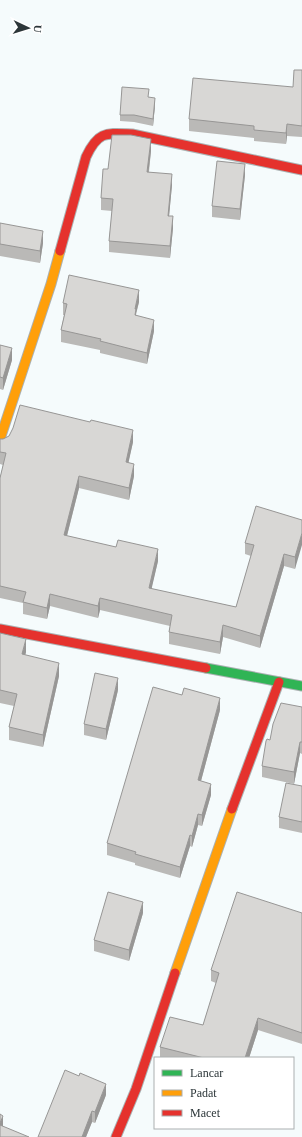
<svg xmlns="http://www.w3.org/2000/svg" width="302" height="1137" viewBox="0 0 302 1137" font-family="'Times New Roman',serif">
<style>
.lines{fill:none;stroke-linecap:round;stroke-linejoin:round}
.fast-casing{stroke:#aab1b2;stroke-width:11}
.slow-casing{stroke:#aab1b2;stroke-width:11}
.jam-casing{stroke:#aab1b2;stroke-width:11}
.fast{stroke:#30b455;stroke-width:9}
.slow{stroke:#ff9f0a;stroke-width:9}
.jam{stroke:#e5322d;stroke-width:9}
.wall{fill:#bab9b7}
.shaded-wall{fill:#979695}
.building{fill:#d8d7d5;stroke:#979695}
</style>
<rect width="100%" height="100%" fill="#f5fbfc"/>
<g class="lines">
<g class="fast-casing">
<path id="fast" d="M206,668L302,686"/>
</g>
<g class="slow-casing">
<path id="slow" d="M0,439L51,284L60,251
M175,973L232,809"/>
</g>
<g class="jam-casing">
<path id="jam" d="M60,251L86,157C98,131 106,133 132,134L302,170
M0,629L206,668
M232,809L279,682
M116,1137L136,1089L175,973"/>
</g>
<use href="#fast" class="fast"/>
<use href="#slow" class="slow"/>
<use href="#jam" class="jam"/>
</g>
<path class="wall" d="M302,70V137L287,136L286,144L254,141V138L189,131V119L293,87Z
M149,97L155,105L153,126L134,122L120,121V115Z
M151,151L149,172L172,185L169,216L173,228L170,258L109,252V241L112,211L101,210V198L108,169Z
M245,175L240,220L212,217V206Z
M0,214V223L43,243L40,263L0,256Z
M139,302L136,315L154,331L147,364L100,353V350L61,342V330L64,315H63V303Z
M0,345L12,360L3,390L0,389Z
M0,439L133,442L128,463L134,476L129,500L79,488L67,536L158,561L151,589L236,607L251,556L245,554V543L302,520L295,569L284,566L260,648L223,637L220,654L169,644V632L170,626L100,610L98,618L50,606L47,619L23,614V603L0,598V478L3,465L0,464Z
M0,633L26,652L25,655L59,676L43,747L9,740V727L14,706L0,703Z
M118,690L106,740L84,735V724Z
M302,707V754L300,753L294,784L262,777V766L270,740Z
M220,710L201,781L211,795L202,826L198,825L192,847L190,846L180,878L135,865V863L107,855V843Z
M302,786V833L279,828V817Z
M143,913L129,961L94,951V940Z
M302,913V1044L258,1030L249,1058H160V1047L203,1025L216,983L211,981V970Z
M106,1095L95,1123L92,1122L86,1137H38Z"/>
<path class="shaded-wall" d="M155,98V105L153,126V119Z
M287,124V136L286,144V133Z
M151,139V151L147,184V172Z
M245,164V175L240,220V209Z
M172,174V185L168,227V216Z
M173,216V228L170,258V246Z
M43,231V243L40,263V251Z
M139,290V302L136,313V321L135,319V309Z
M154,320V331L147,364V353Z
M12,348V360L3,390V378Z
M133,430V442L126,474V462Z
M134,464V476L129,500V488Z
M79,476V488L64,547V535Z
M302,533V545L295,569V557Z
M158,549V561L149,600V588Z
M284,554V566L260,648V636Z
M50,594V606L47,619V608Z
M100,598V610L98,618V606Z
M223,625V637L220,654V642Z
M26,639V652L22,667V654Z
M59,663V676L43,747V735Z
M118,678V690L106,740V729Z
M220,698V710L198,792V780Z
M300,742V753L294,784V772Z
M211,784V795L202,826V815Z
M198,814V825L192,847V836Z
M190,835V846L180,878V867Z
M143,902V913L129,961V950Z
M258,1018V1030L249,1058H245Z
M106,1084V1095L95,1123V1112Z
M92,1111V1122L86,1137H82Z
M3,1116V1127L0,1134V1123Z"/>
<path class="building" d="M294,70H302V126L287,124L286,133L254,130V126L189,119L193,78L293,87Z
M122,87L149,89L148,97L155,98L153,119L134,115H120Z
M112,135H131L151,139L147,172L172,174L168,216H173L170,246L109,241L113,199L101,198L103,169H108Z
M217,161L245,164L240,209L212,206Z
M0,223L43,231L40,251L0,244Z
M69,275L139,290L135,309H136L135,315L154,320L147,353L100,341L101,339L61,330L67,304L63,303Z
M0,345L12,348L3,378L0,377Z
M20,405L90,422L91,420L133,430L126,462L134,464L129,488L79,476L64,535L116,547L118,540L158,549L149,588L236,607L254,545L245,543L256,506L302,520V533L295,557L284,554L260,636L223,625L220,642L169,632L172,615L100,598L98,606L50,594L47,608L23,602L26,592L0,586V478L6,453L0,452V439H3L9,436L13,428Z
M0,633L26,639L22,654L59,663L43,735L9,727L17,694L0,690Z
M95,673L118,678L106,729L84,724Z
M153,687L182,695L184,688L220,698L198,780L211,784L202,815L198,814L192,836L190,835L180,867L135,854L136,852L107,843Z
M281,703L302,707V742H300L294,772L262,766L266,741L267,739L270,740L273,724Z
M286,783L302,786V822L279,817Z
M108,892L143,902L129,950L94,940Z
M237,892L302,913V1033L258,1018L245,1058H204L160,1047L170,1017L203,1025L219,973L211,970Z
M65,1070L79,1076L80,1073L106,1084L95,1112L92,1111L82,1137H38Z
M0,1114L3,1116L0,1123Z
M0,1125L29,1137H0Z"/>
<rect x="154" y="1057" width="140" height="72" fill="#ffffff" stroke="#abafb0"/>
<rect x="162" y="1070" width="20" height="6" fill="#30b455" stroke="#abafb0"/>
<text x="190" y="1077" font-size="12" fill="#2c3639">Lancar</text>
<rect x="162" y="1090" width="20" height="6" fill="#ff9f0a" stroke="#abafb0"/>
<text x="190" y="1097" font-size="12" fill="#2c3639">Padat</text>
<rect x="162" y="1110" width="20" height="6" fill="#e5322d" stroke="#abafb0"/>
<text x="190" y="1117" font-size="12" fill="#2c3639">Macet</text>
<g transform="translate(28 28) rotate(94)" stroke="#ffffff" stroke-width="3" paint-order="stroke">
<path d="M0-3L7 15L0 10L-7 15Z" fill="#2c3639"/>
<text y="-6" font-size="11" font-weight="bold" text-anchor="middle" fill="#2c3639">U</text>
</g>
</svg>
